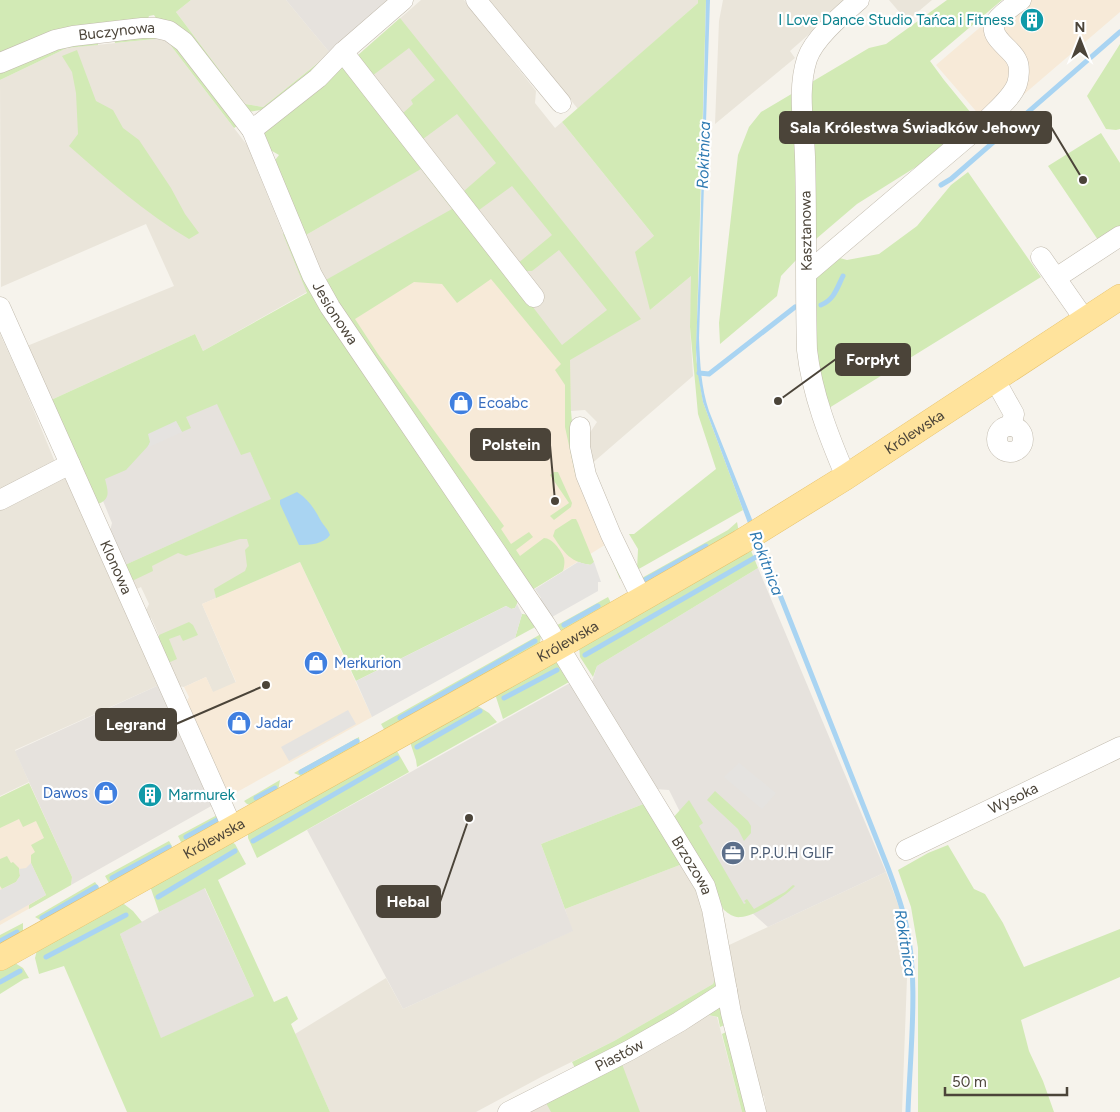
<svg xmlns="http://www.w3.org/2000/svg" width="1120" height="1112" viewBox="0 0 1120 1112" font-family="Figtree,sans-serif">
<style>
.residential{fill:#eae5da}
.commercial{fill:#f7ead8}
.industrial{fill:#e6e2dd}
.green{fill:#d2eab5}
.parking{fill:#e5e3e0}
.water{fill:#a9d4f2}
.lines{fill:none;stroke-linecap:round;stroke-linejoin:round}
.stream{stroke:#a9d4f2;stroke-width:5}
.minor-casing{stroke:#c2bbae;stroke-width:21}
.major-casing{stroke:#e6c16a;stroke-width:26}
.minor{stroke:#fff;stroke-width:20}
.major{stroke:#ffe39c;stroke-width:25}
.labels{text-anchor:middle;stroke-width:4.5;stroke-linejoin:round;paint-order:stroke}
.culture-label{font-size:15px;fill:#0d838f;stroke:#fff;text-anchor:end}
.street-label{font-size:15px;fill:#4b4439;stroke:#fff}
.shop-label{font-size:15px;fill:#366cbe;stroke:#fff;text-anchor:start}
.service-label{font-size:15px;fill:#4e5e75;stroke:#fff;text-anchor:start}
.water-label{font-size:16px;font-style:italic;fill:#2e7ab2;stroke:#fff}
.leader{fill:none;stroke:#4b4439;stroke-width:2}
.callout-dot{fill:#4b4439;stroke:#fff;stroke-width:2}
.callout{fill:#4b4439;stroke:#4b4439;stroke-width:2}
.callout-label{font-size:16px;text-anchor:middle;font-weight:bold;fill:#fff}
</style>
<rect width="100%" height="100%" fill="#f6f3ec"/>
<path class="residential" d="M191,0H286L330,53L263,107L245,104L176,12Z
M421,0H464L536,91L535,103L555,128L562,122L654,236L650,310L692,275L690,327L693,376L589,466L587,437L597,422L585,410L571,411L324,281L306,235L420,169L342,69Z
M489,0H698V3L578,109Z
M723,0H848L790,51L795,58L715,124L719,21Z
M889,0H932L907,21Z
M165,38L247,145L307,292L203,351L195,334L51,400L27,346L174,286L146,224L1,287L0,80L67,48Z
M0,334L22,382L55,462L0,492Z
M64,476L69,479L159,685L15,750L29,782L0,796V506Z
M272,499L255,582L202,604L236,683L213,693L206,677L184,687L178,686L158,640L159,636L154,624L151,618L147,617L145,612L149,604L141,587L135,590L125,565Z
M685,863L703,895L717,974L713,984L614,1041L543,1076L476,1112H330L295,1034L386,978L403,1009L572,931L565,909Z
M886,872L902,915L908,951L902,1112H762L766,1108L764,1096L758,1093L727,946Z
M708,1015L717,1017L742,1112H529L625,1063Z"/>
<path class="commercial" d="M1012,0H1120V12L988,125L936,65Z
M452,209L570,360L571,428L608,543L532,590L336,305Z
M300,562L372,717L228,797L186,703L189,697L184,687L206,677L213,692L236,682L202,604Z
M29,783L72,877L71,885L0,925V797Z"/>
<path class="industrial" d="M286,0H390L330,53Z
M223,394L272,499L125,565L110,531L112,523L103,501L78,460Z
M758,568L886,872L768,927L750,911L741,916L687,826L669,790L655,789L591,685L597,666Z
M570,683L646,803L541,844L573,931L403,1009L307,830Z
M159,685L213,805L71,885L72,877L15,751Z
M204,887L254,996L161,1039L120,934Z"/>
<path class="green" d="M0,0H191L176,12L245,104L263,107L329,54L332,56L261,110L248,112L159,23L154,15L149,16L147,21L0,55Z
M698,0H706L696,358L703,402L743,510L637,570L638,549L629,534H634L716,469L698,414L690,327L691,276L650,310L635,252L654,236L562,122L698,3Z
M947,0H1002L930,61L944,80L971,113L967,126L935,155L857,204L816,239L781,276L777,296L720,344L719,323L738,155L749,127L761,112L869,48L886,44Z
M400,18L641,319L570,360L571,411L572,422L622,577L620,579L575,473L565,427V385L555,370L561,364L491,279L457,303L442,284L414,282L355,319L378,354L504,526L501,529L511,544L529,532L533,537L516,550L520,556L544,538C552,538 561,550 564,558C565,563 564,567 563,571L532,590L324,281L452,209L421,169L306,235L272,164L279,155L272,151L268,152L262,136L266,124L324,79L347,64L562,345L607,310L559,250L532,271H522L517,264L552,235L512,186L479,210L464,191L496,163L457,114L423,139L403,113L413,104L411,100L435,80L409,48L372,76L357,56Z
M114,37L169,38L239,125L234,128L165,38L115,43Z
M98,39V45L67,48L0,80V70L47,48Z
M1120,44V129L1116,130L1106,129L1087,96Z
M77,50L96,101L113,110L123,128L139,140L171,188L185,214L199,233L189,239C145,213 108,180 69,146L78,134L76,93L72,72L62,56Z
M1101,133L1120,163V226L1098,240L1048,166Z
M968,172L1041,277L829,408L817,379L814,264L832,256L847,260L879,254L917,226L951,185Z
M287,232L518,597L517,604L515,608L511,609L506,606L356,681L300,562L216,598L214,589L245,571L247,566L245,550L249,546L247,539H240L186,556L178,553L152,566L153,571L132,581L125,565L271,499L250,452L241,455L217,404L186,417L191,428L182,432L176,421L150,442L149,445L126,470L105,479C108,491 111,499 98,504L51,400L195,334L203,351L307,293L283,234Z
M554,472H558L572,503L571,507L554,520L550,516L569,503L550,475Z
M572,519H576L578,523L594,562L592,565C571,563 564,553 553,536L555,530Z
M737,522L739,533L647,586L640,579L728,530Z
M750,548L758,568L597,666L593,677L580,657L579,647Z
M608,597L613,607L565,633L552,628Z
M522,614C530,614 533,620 537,626L515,638Z
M189,622L193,625L198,635L183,641L180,635L169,639L177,659L168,663L158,640L159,635Z
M541,634L540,644L385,731L381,724Z
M557,661L569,682L503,719L496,697L497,690Z
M473,703L489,713L497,722L417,767L416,760L410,742Z
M359,737L360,746L303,777L294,773Z
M397,751L409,772L257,858L248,838V830Z
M280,780L278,791L254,806L247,804L244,801Z
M29,783L72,877L71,885L29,909V905L46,895L31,863V855L35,852L31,845L44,838L36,821L23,827L19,819L0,828V797Z
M715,791L748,821L751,826V833L744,841L738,829L707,800Z
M689,800L703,823L699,826L744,904L746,903L744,901L747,899L754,909L785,892L793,885L795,886C787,895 754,917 741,917C734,918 729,914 724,910L671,820Z
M646,803L685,863L565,909L541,844Z
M219,814L220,821L187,844L181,842L178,836Z
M228,840L235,844L246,864L218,880L274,1002L287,996L298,1019L291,1024L330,1112H127L64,966L39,974L35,958L37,950L120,901L133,911L142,922L120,934L161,1038L254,996L205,888L159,912L149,883Z
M169,841L172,846L171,853L115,884L109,883L105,876Z
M948,845L974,889L985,894L1003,923L1024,967L1120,929V977L1021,1020L1029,1051L1043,1081L1054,1112H918V948L911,907L898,870L928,853Z
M7,856L11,863L13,862L19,868L20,876L16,882L2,889L0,886V859Z
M95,882L100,889L42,921L35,917Z
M23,923V932L0,949V935Z
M15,963L23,968L29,978L24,979L0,994V966Z
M717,974H722L715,990L576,1070L572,1062L614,1041L713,984Z
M722,1003L729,1023L720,1027L718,1017L708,1015L622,1064L640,1112H551L546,1103Z
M730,1030L751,1112H742L722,1034Z"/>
<path class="parking" d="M176,421L182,432L147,448L150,442L148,434Z
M578,562L590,565L594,562L601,582H598V591L552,617L539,600L541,598L535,589Z
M517,604L522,614L515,638L372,717L356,681L506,606L512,609L515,608Z
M348,710L356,724L289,761L281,747Z
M739,763L776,793L762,809L724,777Z
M31,863L46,895L0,921V890L16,882L20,876L19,869L26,868Z"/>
<path class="water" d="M706,0H710L699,338C700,363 701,387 709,411L767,557L762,561L703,402L697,369L696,348L700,244Z
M297,492C309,500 314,508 321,521C324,526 328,529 330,535C324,544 310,545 299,545L280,504V500Z"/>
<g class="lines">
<path class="stream" d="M941,185L951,179L1120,32
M821,305C834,300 837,288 843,276
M699,373L709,374L795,307
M763,552L888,868C894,884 900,900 904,916C920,975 910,1051 908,1112
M645,580L706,546
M564,625L598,606
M585,655L763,553
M504,698L557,670
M400,718L535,641
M417,747L480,711
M301,772L357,741
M256,798L275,788
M186,837L217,820
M253,841L397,758
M112,878L169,847
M158,897L235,851
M42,918L96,887
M0,941L17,932
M46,957L126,915
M0,982L20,971"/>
<g class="minor-casing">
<g id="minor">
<path id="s1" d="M403,0L343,52L318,78L252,130L312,275L330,307L545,624L705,886L712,909L731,1013L756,1112"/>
<path d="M476,0L561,103"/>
<path d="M343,52L534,297"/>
<path id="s2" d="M0,63L55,40L73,36L142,28H156L169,31L184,42L252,130"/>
<path d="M1041,257L1085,320"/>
<path d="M807,273L985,122C995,111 1012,98 1017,84C1019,78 1020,66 1017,61C1013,49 988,38 995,23C998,16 1014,5 1021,0"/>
<path d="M1056,278L1120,236"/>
<path id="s3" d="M0,307L232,827"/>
<path d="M995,380L1014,414L1011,426"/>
<circle cx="1010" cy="439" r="13"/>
<path d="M580,427V447L586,475L611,535L642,599"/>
<path d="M846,477C829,437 812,394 807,350C805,286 807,221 805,157C804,124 797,90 807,59C814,38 843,14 859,0"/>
<path d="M0,500L70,464"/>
<path id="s4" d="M906,850L1120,747"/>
<path id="s5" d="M508,1112L630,1050L679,1022L727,991"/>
</g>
</g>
<g class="major-casing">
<g id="major">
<path id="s6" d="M0,958L558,647L741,542L846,477L1120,297"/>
</g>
</g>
<use href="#minor" class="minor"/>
<use href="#major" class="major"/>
</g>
<defs>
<g id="building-disc" transform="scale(1.25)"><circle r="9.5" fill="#0f9aa8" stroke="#fff"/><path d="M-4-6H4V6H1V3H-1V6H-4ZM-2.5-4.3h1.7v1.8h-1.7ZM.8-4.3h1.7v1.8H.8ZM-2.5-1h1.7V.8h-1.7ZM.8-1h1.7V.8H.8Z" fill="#fff"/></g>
<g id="shop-disc" transform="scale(1.25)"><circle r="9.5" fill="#3f7fe0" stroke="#fff"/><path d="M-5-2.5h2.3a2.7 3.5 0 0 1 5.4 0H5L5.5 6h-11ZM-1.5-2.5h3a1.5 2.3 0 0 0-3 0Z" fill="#fff"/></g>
<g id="office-disc" transform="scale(1.25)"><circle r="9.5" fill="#5c6f8a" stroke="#fff"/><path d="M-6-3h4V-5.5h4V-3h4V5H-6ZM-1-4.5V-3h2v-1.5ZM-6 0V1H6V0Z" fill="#fff"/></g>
</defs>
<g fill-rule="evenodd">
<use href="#building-disc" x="1032" y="20"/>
<use href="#shop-disc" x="461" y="403"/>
<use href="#shop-disc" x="316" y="663"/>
<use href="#shop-disc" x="239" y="723"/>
<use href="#shop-disc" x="106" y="793"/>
<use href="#building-disc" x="150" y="795"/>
<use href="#office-disc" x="733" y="853"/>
</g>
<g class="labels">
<g class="culture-label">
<text x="1014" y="25">I Love Dance Studio Tańca i Fitness</text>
<text x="168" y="800" text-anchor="start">Marmurek</text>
</g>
<g class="street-label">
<text dy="5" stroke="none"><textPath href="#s2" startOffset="122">Buczynowa</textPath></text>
<text transform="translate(806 231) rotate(-91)" y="5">Kasztanowa</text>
<text dy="5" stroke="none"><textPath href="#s1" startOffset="401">Jesionowa</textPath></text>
<text dy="5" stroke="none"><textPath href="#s6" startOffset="1055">Królewska</textPath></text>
<text dy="5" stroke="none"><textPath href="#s3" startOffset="285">Klonowa</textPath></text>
<text dy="5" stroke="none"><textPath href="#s6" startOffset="650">Królewska</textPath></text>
<text dy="5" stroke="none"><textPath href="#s4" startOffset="119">Wysoka</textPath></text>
<text dy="5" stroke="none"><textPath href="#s6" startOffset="245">Królewska</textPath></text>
<text dy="5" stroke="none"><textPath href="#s1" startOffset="1059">Brzozowa</textPath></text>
<text dy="5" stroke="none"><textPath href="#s5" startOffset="125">Piastów</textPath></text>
</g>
<g class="shop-label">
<text x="478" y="408">Ecoabc</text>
<text x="334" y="668">Merkurion</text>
<text x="256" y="728">Jadar</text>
<text x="88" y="798" text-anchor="end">Dawos</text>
</g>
<g class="service-label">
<text x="750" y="858">P.P.U.H GLIF</text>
</g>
<g class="water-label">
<text transform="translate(703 155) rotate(-88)" y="6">Rokitnica</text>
<text transform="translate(767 563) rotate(69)" y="6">Rokitnica</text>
<text transform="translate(906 943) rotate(81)" y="6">Rokitnica</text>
</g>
</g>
<path class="leader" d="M1083 180L1051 127M778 401L836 359M555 501L550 445M266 685L176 724M469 818L440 902"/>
<g class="callout-dot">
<circle cx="1083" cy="180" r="5"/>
<circle cx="778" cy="401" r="5"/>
<circle cx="555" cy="501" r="5"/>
<circle cx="266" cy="685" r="5"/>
<circle cx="469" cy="818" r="5"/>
</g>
<g class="callout">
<rect x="780" y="112" width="271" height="31" rx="5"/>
<rect x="836" y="344" width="74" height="31" rx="5"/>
<rect x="471" y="429" width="79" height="31" rx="5"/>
<rect x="96" y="709" width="80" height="31" rx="5"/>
<rect x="377" y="886" width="63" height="31" rx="5"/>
</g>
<g class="callout-label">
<text x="915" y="133">Sala Królestwa Świadków Jehowy</text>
<text x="873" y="365">Forpłyt</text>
<text x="511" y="450">Polstein</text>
<text x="136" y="730">Legrand</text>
<text x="408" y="907">Hebal</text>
</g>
<g transform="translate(1080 40)" stroke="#ffffff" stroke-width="4" paint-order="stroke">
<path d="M0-4L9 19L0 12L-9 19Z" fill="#4b4439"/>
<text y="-8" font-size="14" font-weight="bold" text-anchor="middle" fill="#4b4439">N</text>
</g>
<path d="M945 1087v8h122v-8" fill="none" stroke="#4b4439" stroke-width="2.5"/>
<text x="952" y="1087" font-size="15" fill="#4b4439" stroke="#ffffff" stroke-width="4" paint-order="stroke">50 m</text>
</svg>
